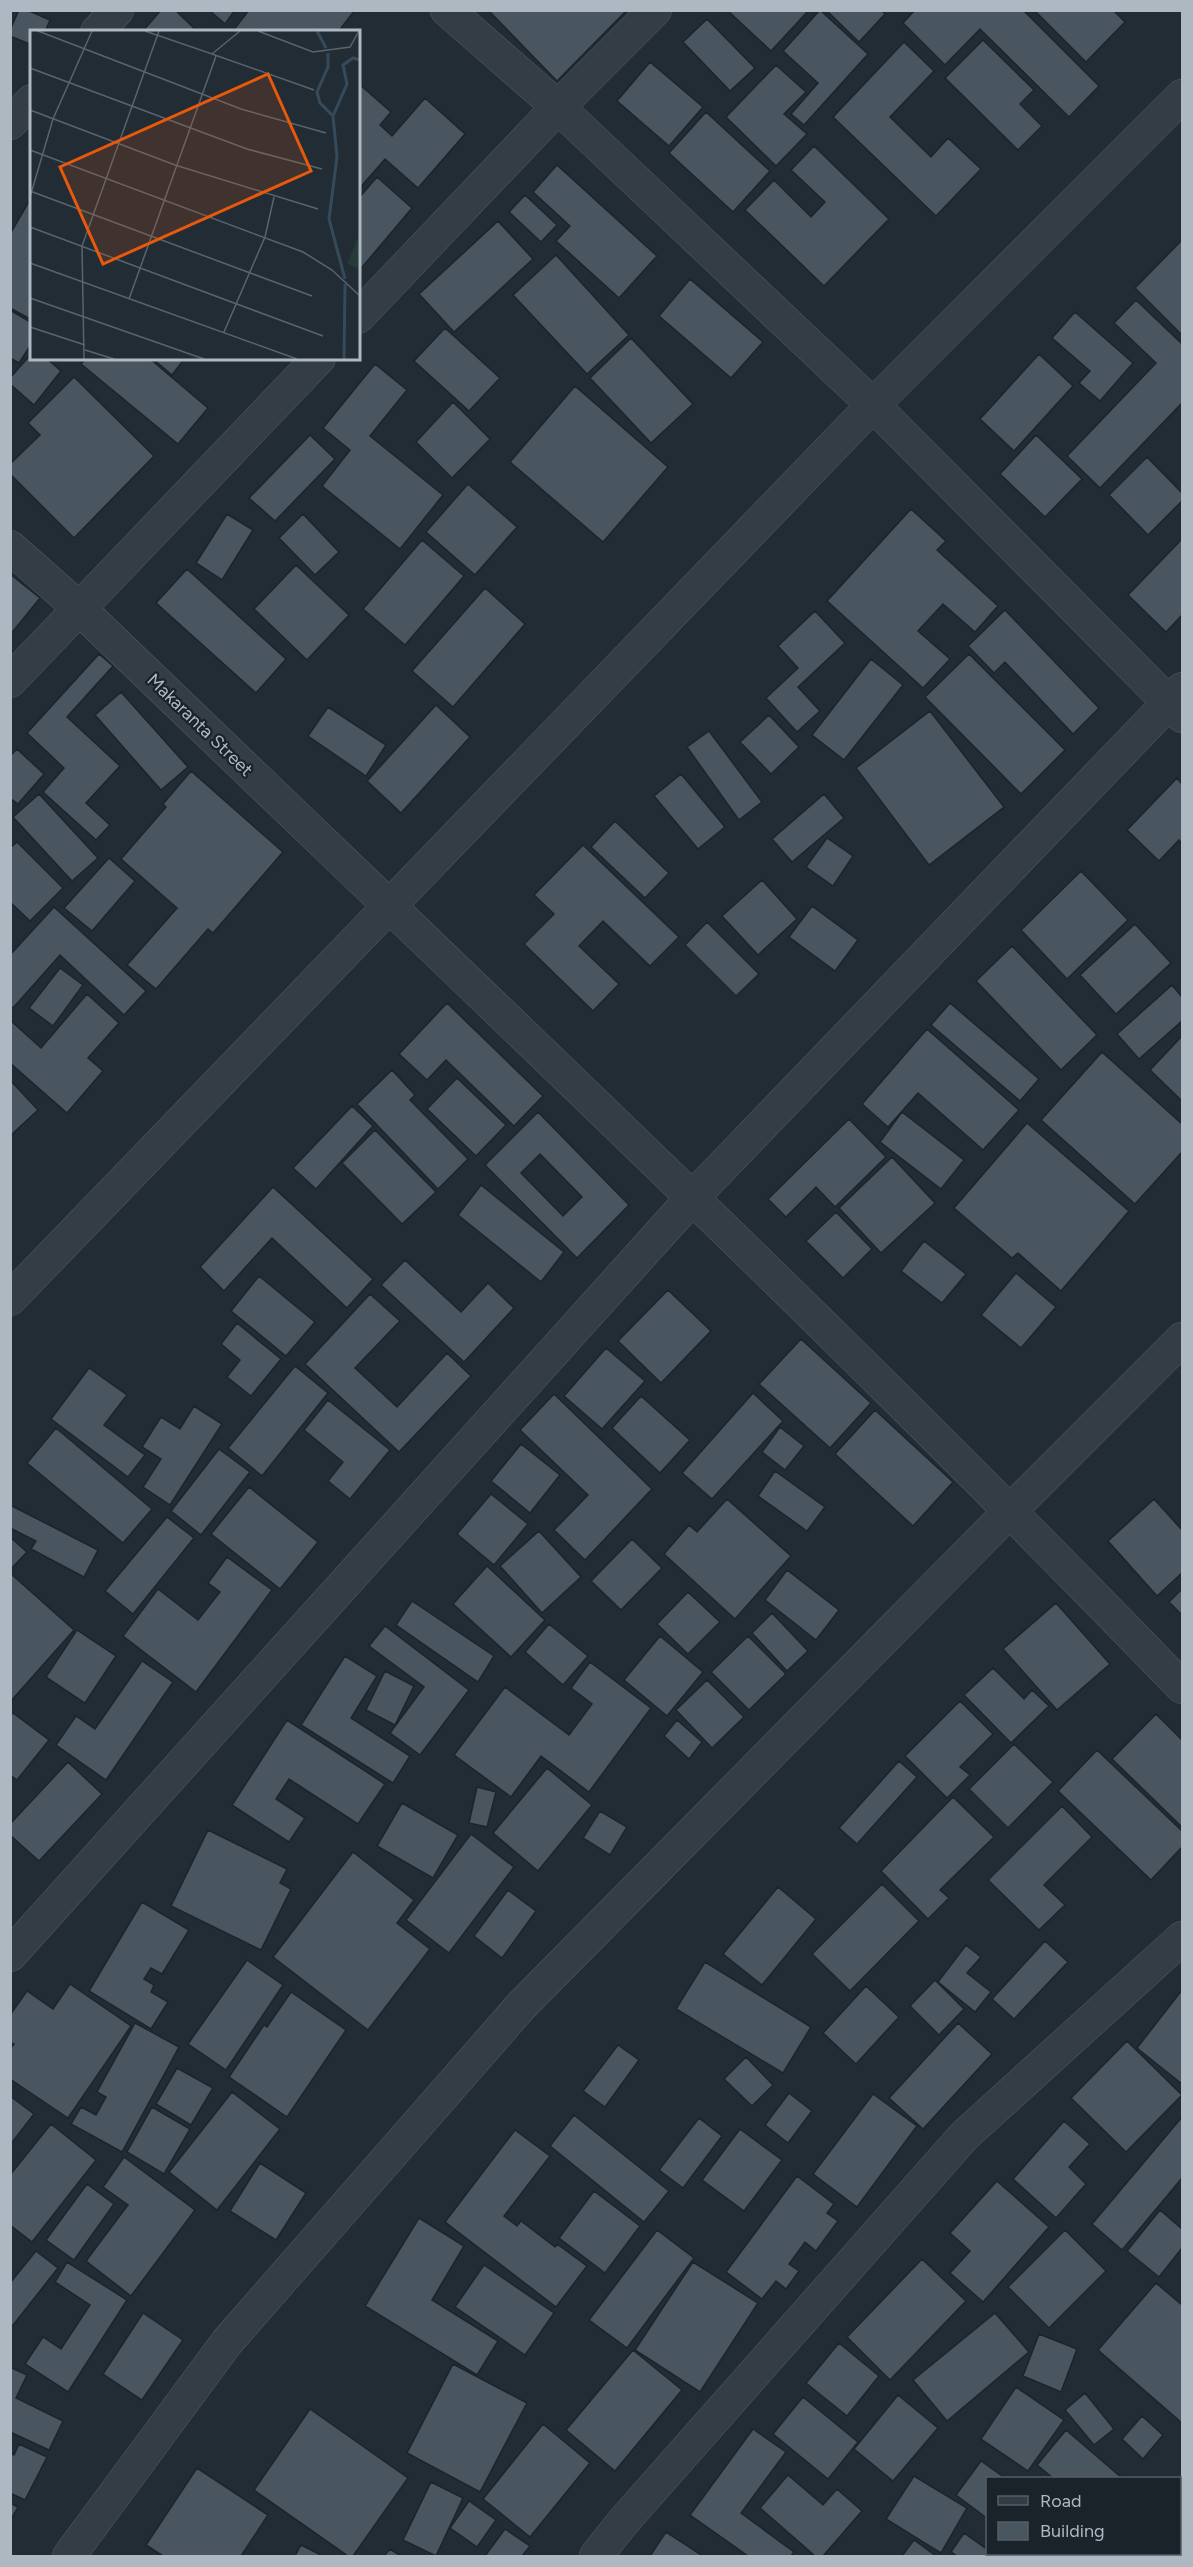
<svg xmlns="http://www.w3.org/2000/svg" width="1193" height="2567" viewBox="0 0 1193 2567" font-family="Figtree,sans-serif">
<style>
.building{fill:#495660;stroke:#1c242c;stroke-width:1.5;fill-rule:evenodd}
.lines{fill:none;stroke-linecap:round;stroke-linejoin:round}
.minor-casing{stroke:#515b63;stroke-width:34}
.minor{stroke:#343d45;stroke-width:33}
.labels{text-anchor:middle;stroke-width:4.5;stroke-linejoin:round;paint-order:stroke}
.street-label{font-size:18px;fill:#aeb8c2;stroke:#1a222a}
.inset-river{fill:none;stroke:#354a5b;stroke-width:3}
.inset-road{fill:none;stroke:#59646d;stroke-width:1.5}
.view{fill:#e8590c;fill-opacity:0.15;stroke:#e8590c;stroke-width:3}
.inset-edge{fill:none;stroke:#aeb8c2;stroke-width:3}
</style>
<rect width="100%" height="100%" fill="#212c35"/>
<path class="building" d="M19,10H27L50,20L45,32H32V45L10,36V30Z
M161,10H175L198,32H142Z
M209,10H235L225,24Z
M249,10H355L338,32H232Z
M488,10H627L557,81Z
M727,10H809L771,51Z
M820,10L868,54L804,125L791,114L818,83L783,51Z
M826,10H881L885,14L859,42Z
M915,10H1023L1099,86L1069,117L980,29L945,65L903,23Z
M1034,10H1113L1125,22L1086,62Z
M707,19L755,68L730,91L683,42Z
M983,40L1034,90L1020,104L1042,126L1018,150L945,78Z
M904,42L934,71L890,117L931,157L948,138L981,169L936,216L833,117Z
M650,62L703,107L669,146L617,101Z
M776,65L806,92L784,114L807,134L776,166L726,117Z
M358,83L391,112L380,125L392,136L425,98L465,134L418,188L385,159L358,190Z
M706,112L770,171L733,212L669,153Z
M814,146L889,219L824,286L745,210L774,180L811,217L825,202L791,170Z
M557,165L657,256L619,298L556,241L570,226L533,192Z
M377,177L412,208L358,272V199Z
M525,195L557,225L541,242L509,212Z
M31,198L32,199V320L10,308V234Z
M498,221L533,259L454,332L419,294Z
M1182,240V335L1135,288Z
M556,255L629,335L587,374L513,295Z
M690,279L763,342L731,378L659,316Z
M1136,300L1182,344V403L1100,488L1067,456L1156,363L1114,323Z
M10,310L32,323V343L19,363L10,358Z
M1075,312L1133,363L1100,401L1079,383L1090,371L1052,338Z
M445,328L500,378L469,411L414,361Z
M631,338L693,404L651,443L590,378Z
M32,353V358H46L61,371L34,405L10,384V378Z
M1039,354L1073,386L1014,451L980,419Z
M86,358H149L208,408L178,444L81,364Z
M152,358H185L172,375Z
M375,364L407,390L370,436L443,495L400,549L322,486L350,450L323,428Z
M74,377L154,456L74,538L10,474V464L40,435L28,423Z
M575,386L668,467L603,542L510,462Z
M453,402L490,439L452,478L416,442Z
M310,435L335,459L275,521L249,498Z
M1036,435L1082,479L1045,517L1000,474Z
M1147,457L1182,493V501L1148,535L1109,495Z
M468,484L517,527L475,575L426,532Z
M911,509L946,541L937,550L998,606L975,632L943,604L918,631L950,659L923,688L827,601Z
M227,514L253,530L222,580L196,563Z
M303,514L339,552L315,575L279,538Z
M1182,539V615L1166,632L1128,595Z
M422,540L464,576L405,645L363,609Z
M296,565L349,615L307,660L254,609Z
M187,569L286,659L256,693L156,603Z
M10,574L40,598L10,635Z
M485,588L525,624L453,707L412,671Z
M1005,610L1099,708L1073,734L1005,662L994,673L968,646Z
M815,611L845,643L798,687L820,711L797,732L766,698L798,668L778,646Z
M99,654L113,666L67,717L120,766L86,803L110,825L96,840L43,792L64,768L27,733Z
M969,654L1065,750L1021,794L925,697Z
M871,659L903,685L844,760L812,735Z
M121,692L188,767L161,790L95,715Z
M436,705L470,737L401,813L367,781Z
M328,707L386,745L366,776L308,736Z
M930,711L1004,807L929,865L856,768Z
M769,715L799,747L771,774L740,742Z
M709,731L762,802L739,820L687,747Z
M17,749L44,774L18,804L10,798V756Z
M191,771L283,852L213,933L208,929L156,989L127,965L177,908L121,859L166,807L163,804Z
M681,774L725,827L698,849L654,796Z
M1177,778L1182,784V844L1179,840L1159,861L1127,830Z
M39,794L98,858L72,881L13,817Z
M824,794L844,818L792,862L772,839Z
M615,821L669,873L645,898L591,847Z
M827,838L853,856L833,886L806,867Z
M17,842L63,888L30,921L10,902V848Z
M583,845L679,937L650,966L603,921L579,946L619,984L593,1011L524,944L554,914L534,895Z
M109,858L135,881L92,931L64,908Z
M1081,871L1128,920L1067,979L1021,930Z
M762,880L797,919L758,955L722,916Z
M812,906L858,940L835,971L789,937Z
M54,907L146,991L124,1015L60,955L13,1008L10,1005V955Z
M707,922L759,974L736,996L685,945Z
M1135,924L1171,963L1116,1014L1080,975Z
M1012,946L1097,1035L1061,1070L976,981Z
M60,968L83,985L53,1026L29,1008Z
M1172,985L1182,997V1021L1139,1059L1117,1034Z
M87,994L119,1023L88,1058L103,1071L67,1113L10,1063V1020L41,1048Z
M447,1003L543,1096L514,1126L446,1060L427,1080L399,1054Z
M950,1003L1039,1079L1020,1101L931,1025Z
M927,1029L1019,1110L983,1150L918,1093L888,1127L862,1104Z
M1182,1036V1101L1150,1070Z
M1102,1052L1182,1124V1152L1135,1204L1041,1120Z
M392,1070L415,1095L410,1100L468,1159L438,1189L357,1104Z
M457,1078L506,1125L476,1156L427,1109Z
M10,1080L38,1110L10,1136Z
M352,1106L373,1126L316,1189L293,1168Z
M538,1112L629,1205L577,1258L485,1165ZM540,1154L582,1197L563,1216L521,1173Z
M902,1112L964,1160L941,1189L880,1142Z
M849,1119L886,1157L835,1207L816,1187L786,1217L768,1199Z
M1027,1123L1129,1211L1061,1291L1018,1253L1012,1258L954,1208Z
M375,1130L436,1192L402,1224L342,1163Z
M892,1157L935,1203L881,1253L839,1208Z
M481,1185L564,1252L541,1282L458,1215Z
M273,1187L373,1279L347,1308L272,1238L224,1291L200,1267Z
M836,1212L872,1249L843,1278L806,1241Z
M924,1241L966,1274L942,1303L901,1271Z
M405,1260L461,1312L488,1283L514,1308L464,1362L381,1285Z
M1016,1273L1056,1307L1021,1348L981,1315Z
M259,1276L315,1322L286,1356L231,1311Z
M668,1290L711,1331L661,1383L618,1341Z
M370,1294L400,1321L355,1368L397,1407L447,1353L471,1376L399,1452L305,1364Z
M237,1323L281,1359L251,1396L227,1377L240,1360L221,1344Z
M801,1339L871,1403L830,1448L759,1384Z
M606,1348L645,1381L602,1429L564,1396Z
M295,1366L328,1393L262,1476L228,1448Z
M89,1368L127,1395L104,1425L145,1455L128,1477L51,1419Z
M753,1393L783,1421L712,1499L682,1473Z
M554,1394L652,1489L585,1560L554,1530L588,1495L520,1430Z
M641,1396L690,1440L660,1473L612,1428Z
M328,1400L390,1450L350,1499L328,1481L343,1462L304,1430Z
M194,1406L222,1424L170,1505L143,1487L161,1459L142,1447L161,1417L180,1429Z
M875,1410L953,1482L913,1526L835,1454Z
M780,1427L804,1446L785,1470L762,1452Z
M56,1428L152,1509L123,1543L27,1463Z
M521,1444L560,1475L530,1513L491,1481Z
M219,1449L250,1472L201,1535L171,1511Z
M775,1471L825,1507L807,1531L758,1496Z
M249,1487L318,1542L280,1589L211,1534Z
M491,1494L528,1524L494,1565L457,1534Z
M727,1499L791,1556L735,1619L664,1554L689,1525L697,1532Z
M1154,1499L1182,1530V1573L1157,1596L1108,1541Z
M10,1505L98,1550L84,1577L31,1549L36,1541L10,1528Z
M167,1517L194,1538L133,1614L105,1591Z
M539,1531L581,1577L542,1613L500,1566Z
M10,1537L27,1552L10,1570Z
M632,1539L662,1568L621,1610L591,1581Z
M227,1557L272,1590L196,1692L123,1636L158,1589L198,1620L220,1592L208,1583Z
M487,1566L545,1620L511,1657L453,1604Z
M787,1570L839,1610L816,1640L765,1600Z
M10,1573L74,1630L10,1702Z
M1182,1589V1615L1169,1602Z
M688,1592L720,1622L688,1654L657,1624Z
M412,1601L494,1656L478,1682L396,1625Z
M1056,1603L1110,1664L1057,1710L1003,1649Z
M772,1613L808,1651L787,1671L752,1633Z
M549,1624L588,1656L563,1685L525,1652Z
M385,1626L469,1690L420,1755L390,1733L424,1687L369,1646Z
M77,1630L116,1656L85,1703L46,1677Z
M660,1636L703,1672L667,1716L624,1680Z
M748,1636L786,1674L749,1710L711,1672Z
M345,1656L377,1676L351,1718L410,1756L393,1783L301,1725Z
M142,1661L173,1682L106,1780L56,1745L76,1716L95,1729Z
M590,1662L651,1708L589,1792L541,1756L511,1797L454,1755L505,1687L569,1735L592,1704L571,1688Z
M993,1668L1024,1699L1032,1690L1049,1706L1011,1743L964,1695Z
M385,1671L414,1686L395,1725L366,1710Z
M707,1680L744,1717L712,1748L676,1710Z
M960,1701L993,1734L960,1767L970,1775L947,1798L905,1756Z
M13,1713L49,1740L17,1780L10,1775V1716Z
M1156,1714L1182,1740V1827L1112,1759Z
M287,1720L385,1784L358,1824L289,1779L276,1799L305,1818L289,1842L232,1805Z
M677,1720L702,1742L689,1759L664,1736Z
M1014,1744L1053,1782L1008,1828L969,1789Z
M1097,1750L1182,1831V1847L1151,1880L1058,1791Z
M899,1761L917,1777L857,1844L839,1828Z
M68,1762L102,1794L39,1861L10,1835V1824Z
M547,1768L592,1805L538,1871L493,1833Z
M477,1787L496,1792L487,1827L469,1823Z
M953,1797L994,1837L940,1890L949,1898L928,1919L881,1871Z
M402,1803L458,1835L433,1878L377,1846Z
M1062,1806L1092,1837L1044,1885L1065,1905L1039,1930L988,1880Z
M600,1811L627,1827L610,1855L583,1838Z
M208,1830L287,1869L280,1883L291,1889L261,1950L171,1906Z
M471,1834L514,1867L449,1953L406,1920Z
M353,1852L414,1900L397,1923L430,1949L368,2030L273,1957Z
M882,1884L919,1921L850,1991L812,1954Z
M778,1887L816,1919L762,1985L723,1954Z
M508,1890L536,1911L502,1958L474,1936Z
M142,1902L189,1930L162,1974L151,1968L144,1979L154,1985L151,1992L168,2002L151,2029L89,1991Z
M1045,1941L1068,1962L1014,2019L992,1999Z
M966,1945L981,1957L967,1973L991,1992L975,2012L938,1982Z
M247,1960L283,1985L226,2070L188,2044Z
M705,1962L811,2027L783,2073L676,2009Z
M935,1980L964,2009L939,2035L910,2006Z
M70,1984L131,2026L68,2118L10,2079V2049L14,2044L10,2042V2015L27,1991L53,2009Z
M866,1986L899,2017L856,2064L823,2033Z
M1182,1990V2084L1137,2048Z
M291,1992L346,2030L287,2117L229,2077L264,2025L267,2027Z
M135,2023L179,2047L122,2152L71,2124L81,2107L96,2115L106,2097L97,2092Z
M958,2023L992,2054L923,2129L889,2098Z
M1127,2041L1182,2095L1126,2152L1071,2098Z
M618,2045L639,2060L605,2107L583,2091Z
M746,2057L773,2085L752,2106L724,2079Z
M177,2068L213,2088L191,2125L156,2104Z
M232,2092L280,2129L217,2210L169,2172Z
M789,2093L812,2111L788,2143L765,2125Z
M873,2094L917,2126L857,2207L813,2174Z
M10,2096L34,2114L10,2145Z
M152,2107L190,2129L164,2174L127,2152Z
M574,2115L669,2191L644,2222L550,2146Z
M1182,2117V2178L1122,2250L1092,2224Z
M699,2118L722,2136L683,2188L659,2170Z
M1064,2121L1090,2144L1069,2167L1086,2184L1056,2218L1013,2179Z
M51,2124L96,2160L32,2242L10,2225V2175Z
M740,2129L782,2160L744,2211L702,2180Z
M515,2130L550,2156L504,2216L517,2226L521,2221L555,2247L557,2244L587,2266L556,2307L445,2222Z
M124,2157L195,2210L131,2296L86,2261L128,2205L103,2187Z
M260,2163L306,2193L276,2240L230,2211Z
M797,2176L834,2204L827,2213L838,2221L816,2251L805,2242L789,2264L799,2271L786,2289L776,2281L762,2299L726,2272Z
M997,2181L1049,2227L983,2302L950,2273L970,2251L950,2233Z
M87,2184L114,2204L74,2260L46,2240Z
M594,2191L640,2226L605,2273L559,2238Z
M1160,2210L1182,2229V2248L1159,2277L1127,2251Z
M419,2218L464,2246L432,2300L498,2341L477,2375L365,2306Z
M657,2230L694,2258L627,2348L589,2320Z
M1065,2230L1106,2271L1049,2328L1008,2287Z
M36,2251L58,2268L10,2329V2283Z
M922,2259L966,2301L890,2380L847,2337Z
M67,2262L127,2300L68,2392L25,2364L43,2337L61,2349L90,2305L55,2282Z
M693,2262L758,2303L700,2392L635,2350Z
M484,2265L554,2313L525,2355L455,2307Z
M1156,2283L1182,2305V2423L1098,2350Z
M143,2313L183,2340L142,2400L103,2374Z
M995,2313L1029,2352L947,2421L913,2380Z
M1039,2334L1077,2349L1061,2392L1023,2376Z
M839,2343L879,2376L847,2416L806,2383Z
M633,2350L682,2390L615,2471L566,2430Z
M453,2364L527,2403L480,2492L407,2453Z
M10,2367L27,2375L16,2398L63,2421L49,2450L10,2432Z
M1016,2387L1064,2420L1028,2471L981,2439Z
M1085,2393L1114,2429L1094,2445L1065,2410Z
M898,2395L938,2428L893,2481L854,2449Z
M803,2397L858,2442L828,2479L773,2434Z
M310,2409L408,2478L353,2556H348L254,2490Z
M1142,2416L1163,2435L1143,2459L1122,2439Z
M543,2424L590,2463L530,2537L483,2499Z
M753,2429L786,2452L741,2513L794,2552L791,2556H748L690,2515Z
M1066,2430L1122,2478H1053L1037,2465Z
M19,2444L47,2457L25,2500L10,2493V2453L14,2455Z
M981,2461L1005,2478H988V2519L956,2495Z
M197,2468L268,2515L241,2556H163L146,2545Z
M788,2475L823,2505L837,2489L862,2511L823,2556H815L760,2508Z
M914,2476L967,2508L941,2553L886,2519Z
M431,2482L463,2498L436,2556L403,2540Z
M469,2501L496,2520L477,2547L450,2528Z
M10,2503L18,2507L10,2521Z
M505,2529L530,2546L522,2556H485Z
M666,2532L703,2556H650Z
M964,2533L988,2550V2554L996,2556H957L951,2552Z
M914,2540L936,2556H902Z
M301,2545L323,2556H295Z
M390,2549L401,2556H384Z
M1021,2554H1072L1069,2556H1025Z"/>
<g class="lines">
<g class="minor-casing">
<path id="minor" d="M447,10L558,107L873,405L1182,716
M97,32L117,10
M10,123L32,101
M358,317L558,107L655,10
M10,547L80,609C450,966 825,1317 1182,1687
M10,681L319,358
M10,1299L873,405L1182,96
M10,1955L693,1197L1182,689
M69,2556L227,2342L521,2006L1011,1510L1182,1339
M596,2556L623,2522L964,2136L1182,1938"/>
</g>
<use href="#minor" class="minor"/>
</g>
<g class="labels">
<g class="street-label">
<text transform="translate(200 725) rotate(44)" y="6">Makaranta Street</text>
</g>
</g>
<g transform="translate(30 30)">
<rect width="330" height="330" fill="#212c35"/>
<path d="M330,203V239L317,234Z" fill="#263a38"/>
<path class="inset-river" d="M287,1L296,18M298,23V37L287,62L290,73L303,86L307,127L299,189L315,249M303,86L317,54L313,35L323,28L330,30M314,329L315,254"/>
<path class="inset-road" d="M8,1L211,79L296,103M115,1L182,24L210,1M228,1L283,22L320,17L329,1M182,24L284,60M0,38L217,119L292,139M0,80L145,135L288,179M0,120L273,222L302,240L330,266M0,161L282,266M0,167L23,89L62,1M0,197L293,306M0,233L267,329M0,268L174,329M99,269L186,26M330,289V324M0,297L55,315M194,302L235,207L244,167M55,320L84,329M54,329L52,216L129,1"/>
<path class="view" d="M238,44L281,141L73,234L30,137Z"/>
<rect width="330" height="330" class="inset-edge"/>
</g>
<rect width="1193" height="2567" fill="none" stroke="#aeb8c2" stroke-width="24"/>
<rect x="986" y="2477" width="195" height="78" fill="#1a222a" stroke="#555e67" stroke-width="1.5"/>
<rect x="998" y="2496" width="30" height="9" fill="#343d45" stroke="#555e67" stroke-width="1.5"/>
<text x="1040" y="2507" font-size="18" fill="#aeb8c2">Road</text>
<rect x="998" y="2522" width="30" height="18" fill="#495660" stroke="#555e67" stroke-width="1.5"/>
<text x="1040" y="2537" font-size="18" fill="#aeb8c2">Building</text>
</svg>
